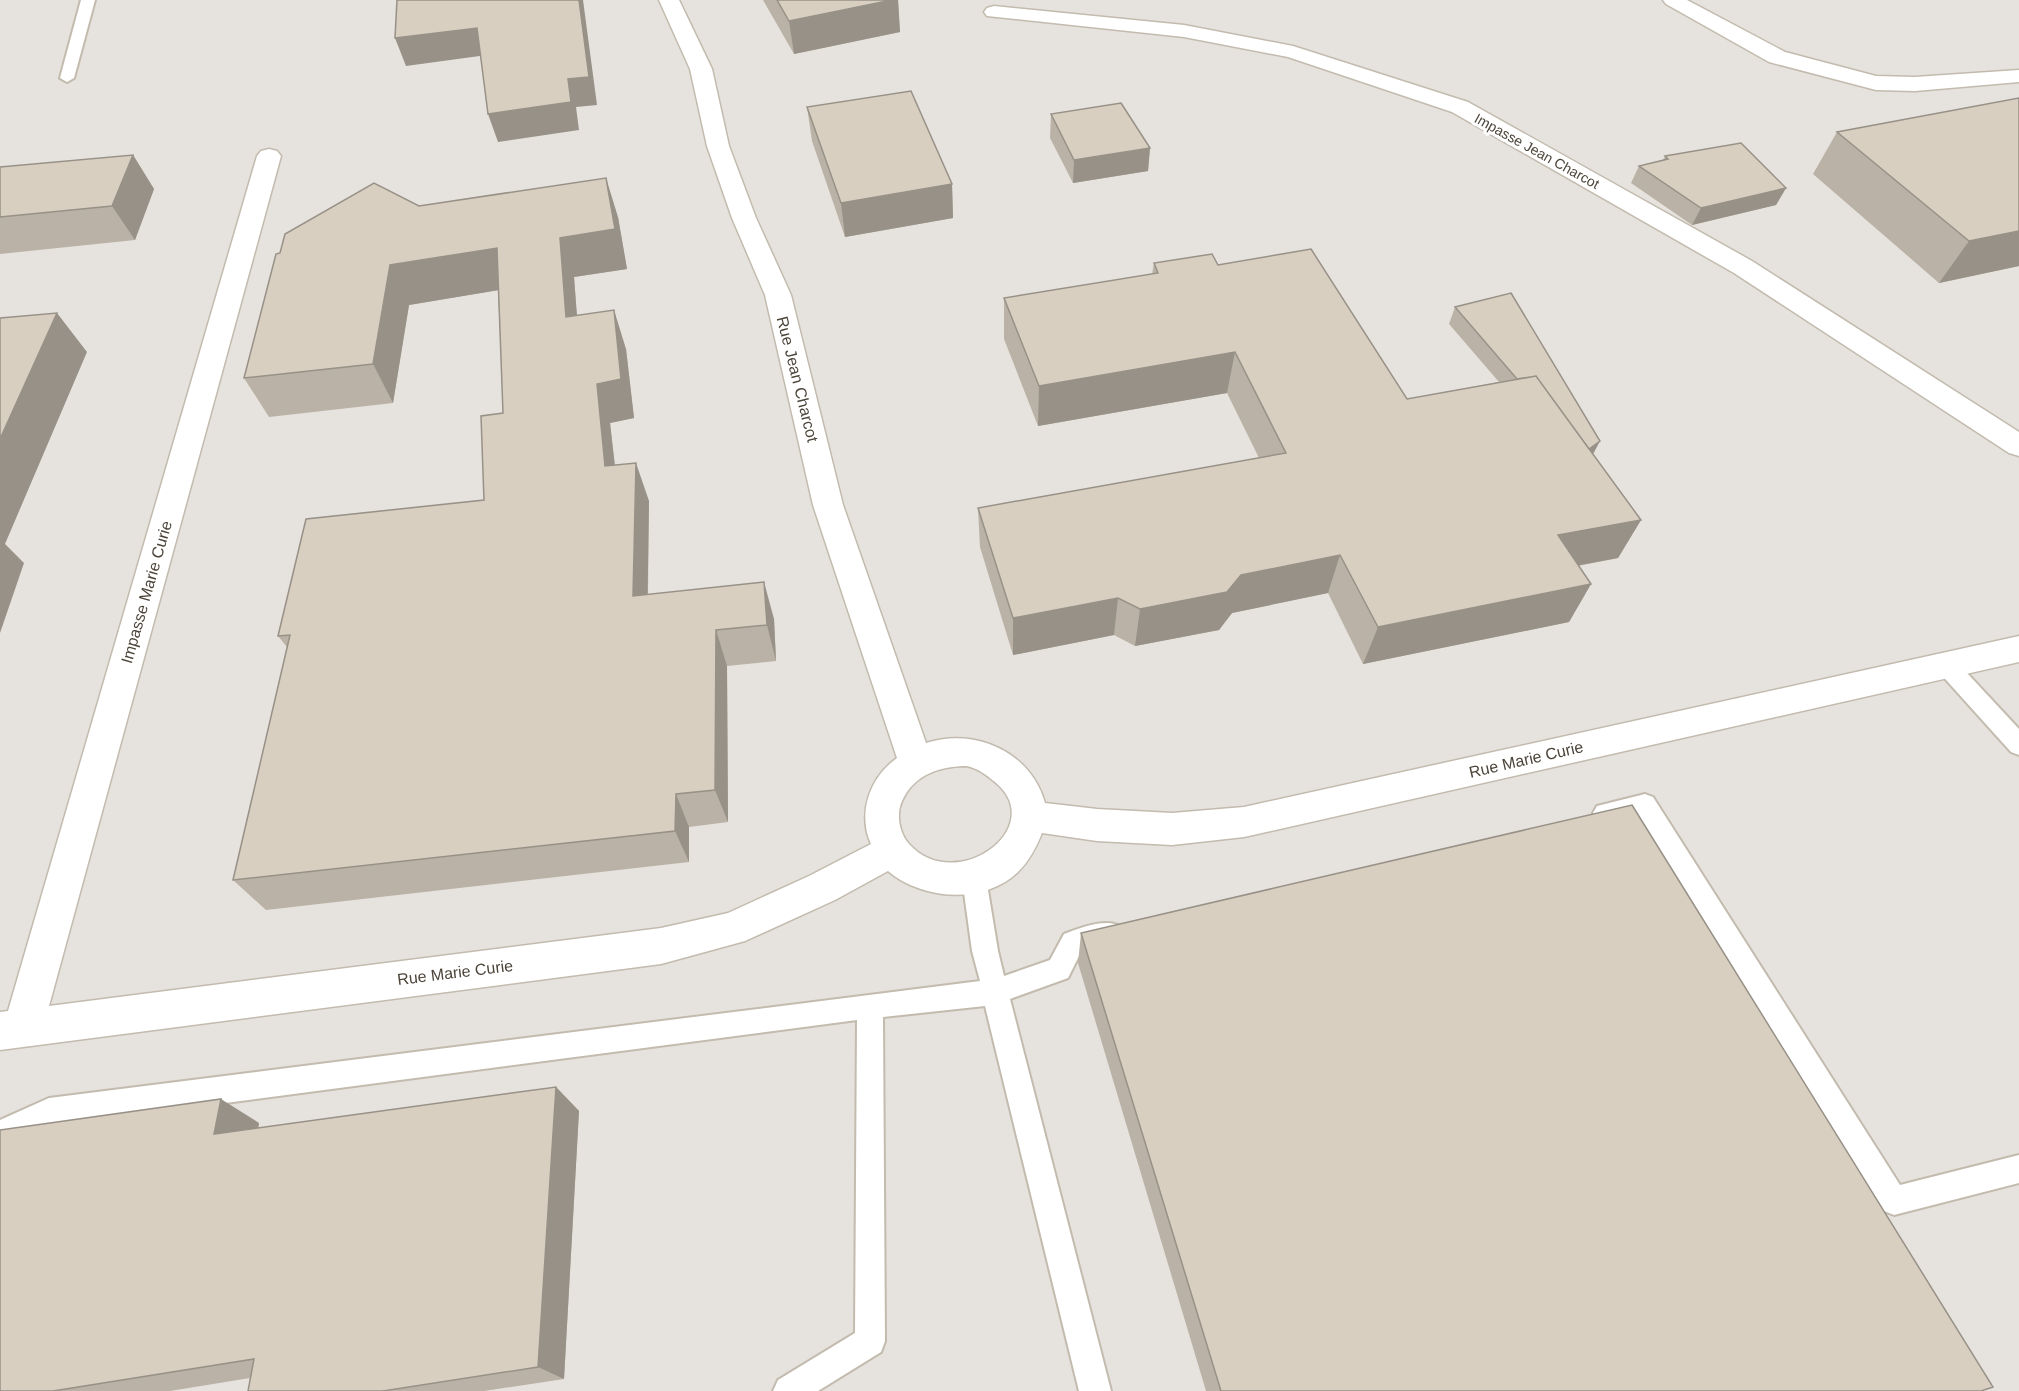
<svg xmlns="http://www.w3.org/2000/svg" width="2019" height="1391" viewBox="0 0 2019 1391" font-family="Helvetica,sans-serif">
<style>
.industrial{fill:#e6e2dd}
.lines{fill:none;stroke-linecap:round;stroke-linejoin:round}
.lane-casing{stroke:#c2bbae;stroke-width:4}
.street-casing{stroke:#c2bbae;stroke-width:3}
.lane{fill:#fff;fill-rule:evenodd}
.street{fill:#fff;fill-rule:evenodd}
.wall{fill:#bab2a6}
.shaded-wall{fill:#979187}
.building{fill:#d8cfc1;stroke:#979187;stroke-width:1.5}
.labels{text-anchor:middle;stroke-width:6;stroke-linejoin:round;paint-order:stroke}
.far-street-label{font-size:14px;fill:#4b4439;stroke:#fff}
.street-label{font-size:16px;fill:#4b4439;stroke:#fff}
</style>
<rect width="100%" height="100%" fill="#f6f3ec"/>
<path class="industrial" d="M0,0H2019V1391H0Z"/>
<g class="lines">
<g class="lane-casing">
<path id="lane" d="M81,0H95L74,78L67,82L60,78Z
M1946,656L1954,659L2019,729V755L2011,752L1938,671L1935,665L1938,659Z
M1645,794L1653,797L1900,1185L2019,1155V1183L1894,1215L1884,1211L1639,816L1605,823L1597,820L1593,813L1597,806Z
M974,867L983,870L986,878L998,951L1004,976L1050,960L1064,934C1080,928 1102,919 1118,925L1122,933L1118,941L1081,952L1068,978L1010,999L1111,1391H1079L985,1006L883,1017L885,1341L881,1352L818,1391H773L778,1380L855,1333L857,1020L50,1126L17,1141L10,1148L0,1152V1120L49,1098L980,981L972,951L962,878L965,870Z"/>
</g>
<g class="street-casing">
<path id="street" d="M659,0H679L712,69L729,146L756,218L791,295L843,505L926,743C975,727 1031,752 1045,803L1097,809L1172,813L1244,807L2019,636V662L1244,837L1172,845L1097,841L1042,833C1036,848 1029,861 1018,872C984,905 922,900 888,871L835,900L745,941L661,964L0,1050V1012L8,1011L257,156L261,151L269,149L277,151L281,156L49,1006L661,928L728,913L809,876L871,844C857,813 870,777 897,758L813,505L765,295L732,218L707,146L690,69ZM967,766C979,769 985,774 995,782C1050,827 956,896 909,844C899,833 896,814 902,801C914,774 941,766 967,766Z
M1663,0H1687L1785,52L1876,76L1915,77L2019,70V82L1915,91L1876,90L1769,62L1666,4Z
M994,6L1184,25L1293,46L1468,102L1752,261L2019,432V456L2009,453L1734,273L1452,112L1288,57L1184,37L987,16L984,12L987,8Z"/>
</g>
<use href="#lane" class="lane"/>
<use href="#street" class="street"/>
</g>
<path class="wall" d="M763,0H898L900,32L794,54Z
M807,107L952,184L953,218L845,237L812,141Z
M1051,114L1150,148L1148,171L1073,183L1050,138Z
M1837,132L2019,266L1939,283L1813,174Z
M133,155L154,189L135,240L0,254V167Z
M1665,156L1786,188L1776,205L1692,225L1631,183L1639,166L1663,160Z
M419,206L618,217L627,269L574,277L577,316L626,349L634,418L610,423L615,465L649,501L648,594L774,619L776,661L727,666L728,822L689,827V862L266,910L233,880L287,647L278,636L484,500L503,413L498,290L409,305L393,403L269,417L244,378L280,253Z
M1154,263L1218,265L1407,399L1499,382L1449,324L1455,307L1593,454L1641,520L1618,558L1578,566L1591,584L1569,622L1363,664L1328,593L1232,613L1219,630L1135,646L1114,635L1013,655L980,547L978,508L1259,458L1227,393L1038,426L1004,339V298L1152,274Z
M1081,933L1981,1391H1206L1078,963Z
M556,1087L579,1111L564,1379L484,1391H248L250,1378L170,1391H0L259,1123L258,1128Z"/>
<path class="shaded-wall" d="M579,0H583L597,105L576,107L579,130L498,142L488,114Z
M892,0H898L900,32L794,54L789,21Z
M477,28L487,55L406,66L395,38Z
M1150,148L1148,171L1073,183L1074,160Z
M133,155L154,189L135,240L112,206Z
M606,178L618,217L627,269L574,277L580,357L566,317L560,238Z
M952,184L953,218L845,237L841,203Z
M1786,188L1776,205L1692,225L1701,208Z
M2019,231V266L1939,283L1969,241Z
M497,248L512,288L409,305L393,403L373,364L390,265Z
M614,310L626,349L634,418L610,423L619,504L605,466L597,384Z
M57,313L87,352L5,544L24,563L0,633V439Z
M1235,352L1227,393L1038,426L1039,386Z
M1600,441L1591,458L1582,454Z
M636,463L649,501L647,632L633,596Z
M1641,520L1618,558L1537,573L1558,535Z
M1340,555L1328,593L1232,613L1219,630L1135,646L1140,609L1241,575Z
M764,582L774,619L776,661L767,625Z
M1591,584L1569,622L1363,664L1378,627Z
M1118,598L1114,635L1013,655V618Z
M716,630L727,666L728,822L715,790Z
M676,794L689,827V862L675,831Z
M556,1087L579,1111L564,1379L538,1367Z
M221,1099L259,1123L254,1156L214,1134Z"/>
<path class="building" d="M397,0H579L589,77L568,79L571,102L488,114L477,28L395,38Z
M777,0H892L789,21Z
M911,91L952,184L841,203L807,107Z
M2019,98V231L1969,241L1837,132Z
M1121,103L1150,148L1074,160L1051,114Z
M1741,143L1786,188L1701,208L1639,166L1668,159L1665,156Z
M133,155L112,206L0,217V167Z
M606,178L615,229L560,238L566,317L614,310L621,379L597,384L605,466L636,463L633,596L764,582L767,625L716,630L715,790L676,794L675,831L233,880L290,635L278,636L306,519L484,500L481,416L503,413L497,248L390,265L373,364L244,378L276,254L280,253L285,234L374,183L419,206Z
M1311,249L1407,399L1536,376L1641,520L1558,535L1591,584L1378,627L1340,555L1241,575L1227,592L1140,609L1118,598L1013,618L978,508L1286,453L1235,352L1039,386L1004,298L1158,273L1154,263L1212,254L1218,265Z
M1511,293L1600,441L1589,449L1536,376L1517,379L1455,307Z
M57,313L0,439V318Z
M1632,805L1993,1387L1981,1391H1221L1081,933Z
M556,1087L538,1367L383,1391H248L254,1359L53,1391H0V1130L221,1099L214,1134Z"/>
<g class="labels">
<g class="far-street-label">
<text transform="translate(1537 151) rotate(29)" y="5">Impasse Jean Charcot</text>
</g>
<g class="street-label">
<text transform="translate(798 379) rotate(76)" y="6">Rue Jean Charcot</text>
<text transform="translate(146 592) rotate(-74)" y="6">Impasse Marie Curie</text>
<text transform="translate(1526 759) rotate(-13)" y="6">Rue Marie Curie</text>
<text transform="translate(455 972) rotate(-7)" y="6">Rue Marie Curie</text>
</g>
</g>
</svg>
